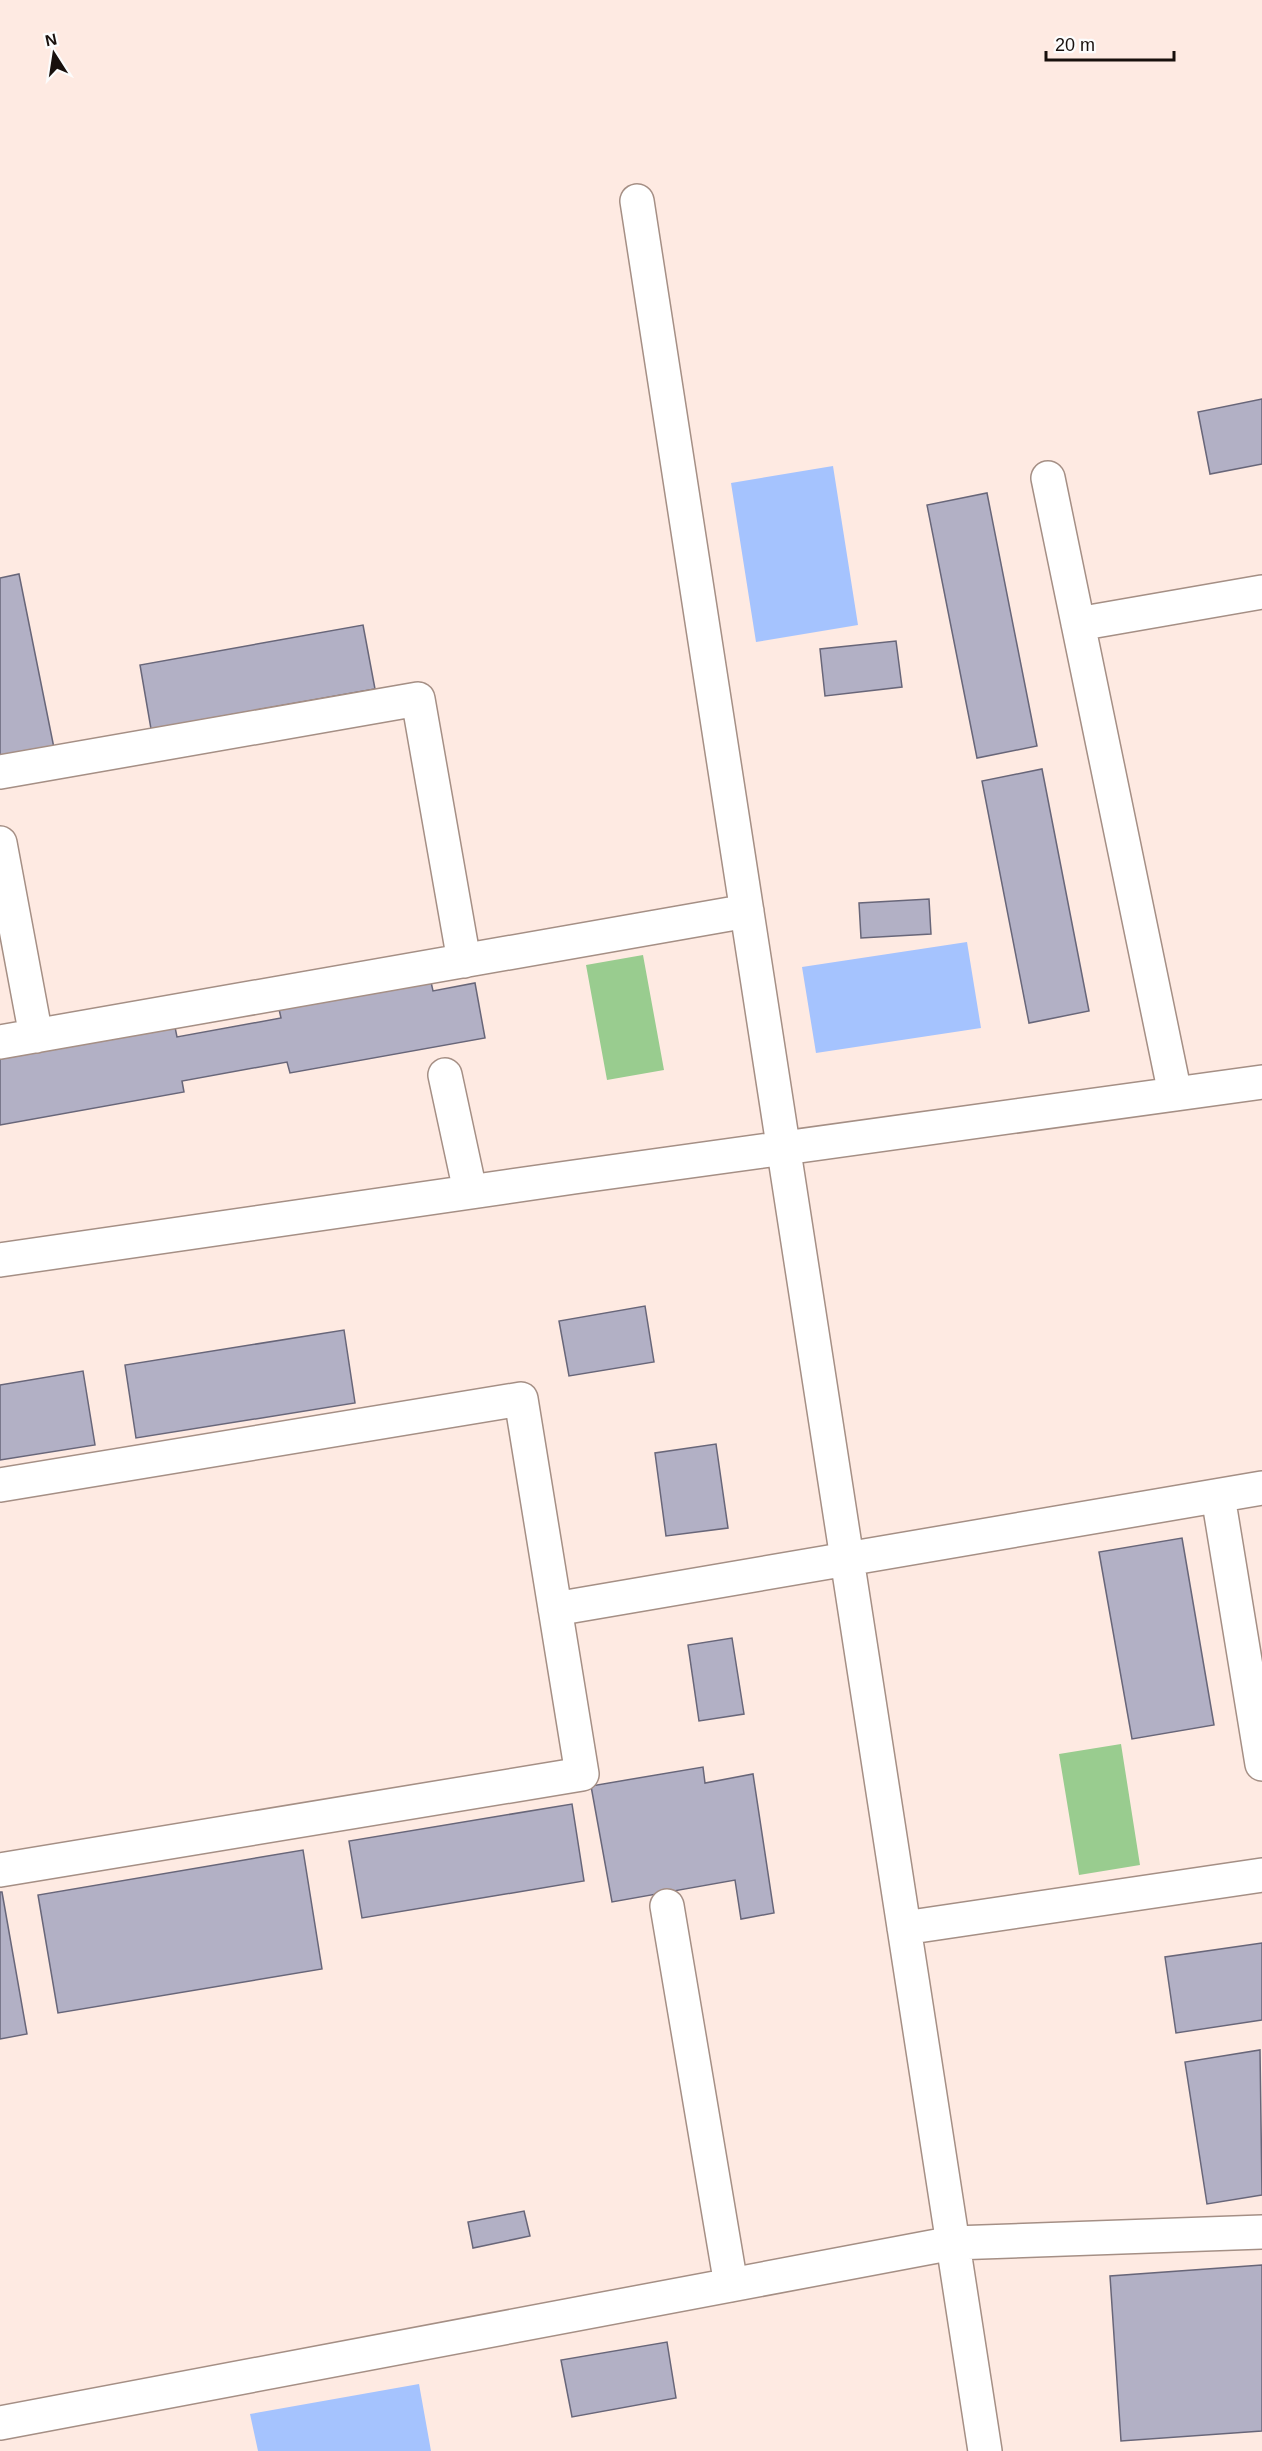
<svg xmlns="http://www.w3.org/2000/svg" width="1262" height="2451" viewBox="0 0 1262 2451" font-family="Helvetica,sans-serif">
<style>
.green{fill:#99cc8f}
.water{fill:#a5c3fe}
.building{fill:#b2b0c5;stroke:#686679;stroke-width:1.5}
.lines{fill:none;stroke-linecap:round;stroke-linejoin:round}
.minor-casing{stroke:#a58f85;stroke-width:36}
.minor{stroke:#fff;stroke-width:33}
</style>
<rect width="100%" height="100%" fill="#feeae2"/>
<path class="green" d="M643,955L664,1070L607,1080L586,965Z
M1121,1744L1140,1865L1079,1875L1059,1754Z"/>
<path class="water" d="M833,466L858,625L756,642L731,483Z
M967,942L981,1028L816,1053L802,967Z
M419,2384L431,2451H258L250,2414Z"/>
<path class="building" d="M1262,399V464L1210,474L1198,412Z
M987,493L1037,746L977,758L927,505Z
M19,574L54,748L0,759V578Z
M363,625L375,689L151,729L140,665Z
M896,641L902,687L825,696L820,649Z
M1042,769L1089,1011L1029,1023L982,781Z
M929,899L931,934L861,938L859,903Z
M431,982L433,991L475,983L485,1038L290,1073L287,1062L182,1081L184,1092L0,1125V1059L175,1027L177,1037L281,1018L279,1009Z
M645,1306L654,1362L569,1376L559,1321Z
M344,1330L355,1403L136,1438L125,1365Z
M83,1371L95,1445L0,1460V1385Z
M716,1444L728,1528L666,1536L655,1453Z
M1182,1538L1214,1725L1132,1739L1099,1552Z
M732,1638L744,1714L699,1721L688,1645Z
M703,1767L705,1783L753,1774L774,1913L741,1919L735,1880L612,1902L591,1786Z
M572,1804L584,1881L362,1918L349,1841Z
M303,1850L322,1969L58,2013L38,1895Z
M0,1892H2L27,2034L0,2039Z
M1262,1943V2020L1176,2033L1165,1957Z
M1260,2050L1262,2195L1207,2204L1185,2062Z
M524,2211L530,2236L473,2248L468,2222Z
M1262,2265V2431L1121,2441L1110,2276Z
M667,2342L676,2398L572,2417L561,2360Z"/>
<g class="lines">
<g class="minor-casing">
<path id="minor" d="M637,201L985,2451
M1048,478L1175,1094
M1078,624L1262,592
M0,772L418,699L464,961
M0,843L36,1036
M0,1042L747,911
M445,1075L470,1191
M0,1260L574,1177L1262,1082
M0,1485L521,1399L582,1774L0,1870
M1218,1496L1262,1764
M555,1609L1262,1488
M667,1906L731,2285
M904,1928L1262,1875
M0,2423L953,2243L1262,2232"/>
</g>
<use href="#minor" class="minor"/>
</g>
<g transform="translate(54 54) rotate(348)" stroke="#fcfcfc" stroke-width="4.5" paint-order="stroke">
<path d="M0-4.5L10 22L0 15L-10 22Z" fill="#18100d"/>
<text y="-9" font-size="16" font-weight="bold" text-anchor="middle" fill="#18100d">N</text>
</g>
<path d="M1046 51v9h128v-9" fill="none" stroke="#18100d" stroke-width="3"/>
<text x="1055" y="51" font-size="18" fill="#18100d" stroke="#fcfcfc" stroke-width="4.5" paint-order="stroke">20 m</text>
</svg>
